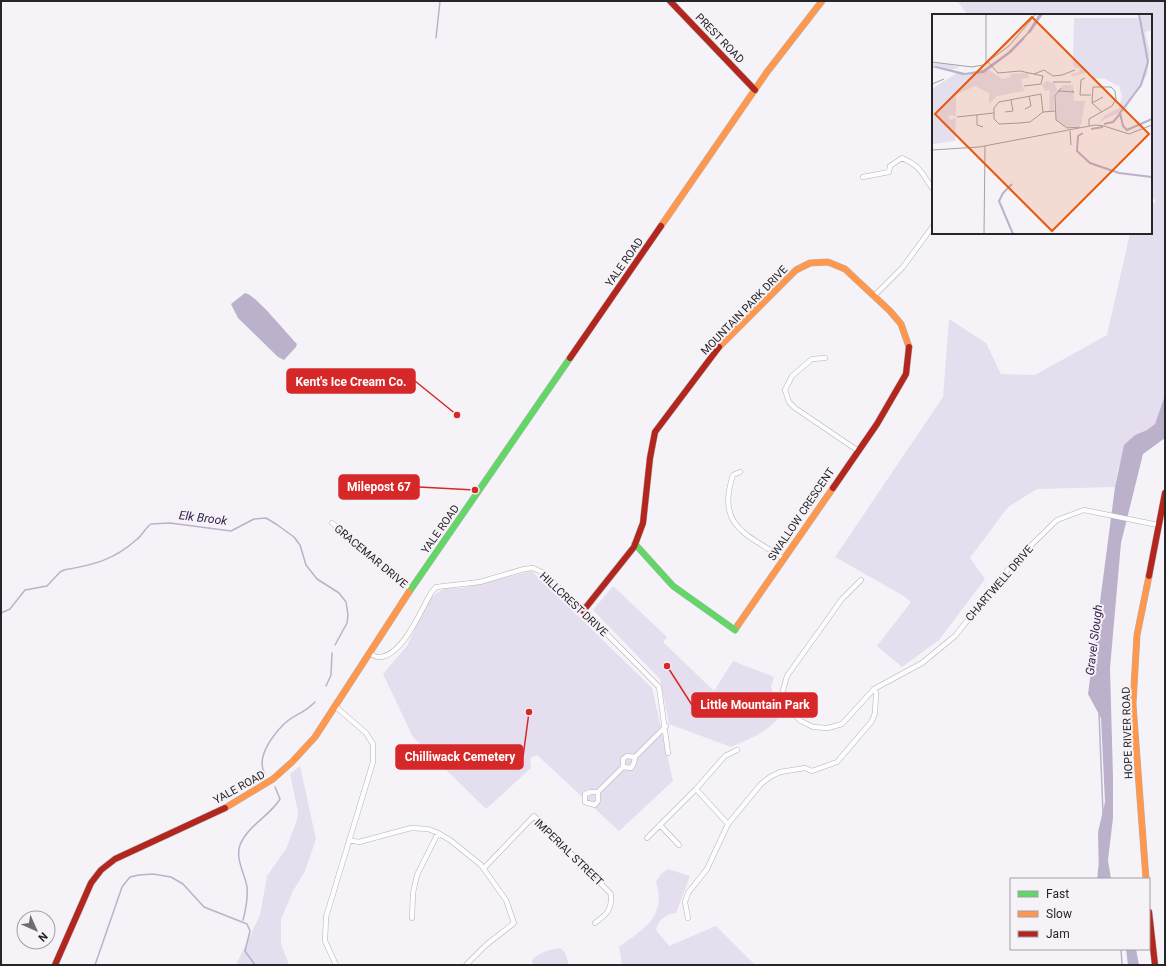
<svg xmlns="http://www.w3.org/2000/svg" width="1166" height="966" viewBox="0 0 1166 966" font-family="Roboto,sans-serif">
<style>
.green{fill:#e4deee}
.water{fill:#bcb1cb}
.lines{fill:none;stroke-linecap:round;stroke-linejoin:round}
.stream{stroke:#bcb1cb;stroke-width:1.5}
.street-casing{stroke:#b3b2b4;stroke-width:5.5}
.fast-casing{stroke:#b3b2b4;stroke-width:7}
.slow-casing{stroke:#b3b2b4;stroke-width:7}
.jam-casing{stroke:#b3b2b4;stroke-width:7}
.street{stroke:#fefdfe;stroke-width:4.5}
.fast{stroke:#63d668;stroke-width:6}
.slow{stroke:#ff974d;stroke-width:6}
.jam{stroke:#b3261e;stroke-width:6}
.labels{text-anchor:middle;stroke-width:4;stroke-linejoin:round;paint-order:stroke}
.street-label{font-size:11px;fill:#262527;stroke:#f5f2f8}
.water-label{font-size:12px;font-style:italic;fill:#37214f;stroke:#f5f2f8}
.inset-river{fill:none;stroke:#bcb1cb;stroke-width:2}
.inset-road{fill:none;stroke:#a2a1a4;stroke-width:1}
.view{fill:#e8590c;fill-opacity:0.15;stroke:#e8590c;stroke-width:2}
.inset-edge{fill:none;stroke:#262527;stroke-width:2}
.leader{fill:none;stroke:#d62828;stroke-width:1.5}
.callout-dot{fill:#d62828;stroke:#f5f2f8;stroke-width:1.5}
.callout{fill:#d62828;stroke:#d62828;stroke-width:1.5}
.callout-label{font-size:12px;text-anchor:middle;font-weight:bold;fill:#fff}
</style>
<rect width="100%" height="100%" fill="#f5f3f7"/>
<path class="green" d="M957,1H1165V395L1155,424L1147,430L1135,435L1118,468L1115,487L1037,489L1008,507L970,558L985,579L939,640L902,667L877,646L911,602L902,595L835,557L943,397L949,319L986,343L1001,374L1035,375L1107,335L1130,233H1151V206L1156,201L1151,195V15H968Z
M532,571L652,688L673,781L619,831L537,755L530,758L531,768L486,809L413,737L383,674L407,646L429,599L437,593L445,588H462Z
M613,586L667,637L663,642L714,691L733,661L774,677L771,687L780,716C767,733 749,739 731,747L669,724L660,679L593,610Z
M300,766L316,839L305,871L293,891L281,919V944L289,965H236L260,915L267,876L286,849L297,820L298,812L290,774Z
M668,869L690,876L676,913C666,914 658,920 656,930L669,946L716,926L755,965H622L619,947C643,929 667,917 656,882L661,874Z
M560,948L565,952L569,965H533L532,960C540,952 549,950 560,948Z"/>
<path class="water" d="M245,293C255,294 287,334 297,344L296,347L284,360L278,357L238,318L231,304Z
M1165,395V438L1143,454L1121,543L1110,668L1113,777V818L1108,860L1111,879H1099L1098,832L1105,802L1101,718L1088,694L1115,487L1124,445L1135,435L1147,430L1155,424Z
M1126,949H1136L1139,965H1128Z"/>
<g class="lines">
<path class="stream" d="M436,38L440,1
M1,613L10,609L25,590L47,586L60,572L64,570C93,565 114,560 136,540C142,536 145,528 151,524L170,523L231,531L254,519L266,518L276,524L294,537L300,545L306,565L317,579L339,593L346,602L348,615L347,623L335,645
M326,686L331,675L332,653
M1099,713L1103,813
M265,774C255,758 273,735 284,724C293,715 305,713 315,702
M1098,879L1099,867
M243,920C246,909 248,899 247,887C245,874 235,859 240,845C247,826 270,816 280,799L275,787
M1121,949L1122,965
M95,965L122,887L130,877L139,875L153,874L171,877L183,884L204,907L247,924L250,931L245,951L255,965"/>
<g class="street-casing">
<path id="street" d="M863,177L889,172L890,166L902,158C922,167 921,173 933,189
M874,296L903,267L933,226
M825,358L812,359L792,376L785,390L789,402L795,408L857,450
M740,472L733,475C716,526 746,534 783,558
M332,523L411,589
M861,580L842,599L787,676L782,694L789,710L801,721L813,727L828,728L842,724L874,689L922,663L955,636L1014,562L1057,520L1084,510L1158,525
M369,653C372,654 375,657 378,657C402,658 421,610 431,593L436,587L480,582L524,569L533,568L544,573L596,623L659,687L668,753
M336,707L366,733L373,744V762L326,917L325,941L336,965
M623,767L631,768L634,763L635,757L666,726
M623,767V759L627,756L635,757
M696,789L728,824
M598,792H591L585,794V802L595,805L598,801V792L623,767
M660,825L679,845
M647,838L696,789L725,756L737,750
M349,840L359,842L411,828L428,829L438,833L450,840L481,865L506,900L514,923L486,945L466,965
M484,868L534,816L611,894C612,910 607,914 595,923
M412,918L413,893L417,875L438,833
M688,918L685,902L688,893L707,869L728,824L761,784L770,777L780,772L805,768L812,771L837,762L872,721L875,713L876,693L874,689"/>
</g>
<g class="fast-casing">
<path id="fast" d="M635,544L673,586L735,630L738,625
M409,592L570,358"/>
</g>
<g class="slow-casing">
<path id="slow" d="M661,226L767,72L822,1
M719,347L796,270L810,263L828,262L845,269L890,311L901,324L909,347
M738,625L833,488
M225,808L273,779L292,762L315,737L409,592
M1146,879L1133,704L1137,635L1149,576"/>
</g>
<g class="jam-casing">
<path id="jam" d="M670,1L755,90
M570,358L661,226
M833,488L877,424L906,374L909,347
M1149,576L1165,493
M583,611L634,547L643,523L650,458L655,432L719,347
M1149,912L1155,965
M55,965L91,883L101,870L115,859L225,808"/>
</g>
<use href="#street" class="street"/>
<use href="#fast" class="fast"/>
<use href="#slow" class="slow"/>
<use href="#jam" class="jam"/>
</g>
<g class="labels">
<g class="street-label">
<text transform="translate(720 38) rotate(46)" y="4">PREST ROAD</text>
<text transform="translate(624 262) rotate(-55)" y="4">YALE ROAD</text>
<text transform="translate(744 310) rotate(-46)" y="4">MOUNTAIN PARK DRIVE</text>
<text transform="translate(801 514) rotate(-56)" y="4">SWALLOW CRESCENT</text>
<text transform="translate(440 529) rotate(-55)" y="4">YALE ROAD</text>
<text transform="translate(371 556) rotate(40)" y="4">GRACEMAR DRIVE</text>
<text transform="translate(999 583) rotate(-49)" y="4">CHARTWELL DRIVE</text>
<text transform="translate(574 604) rotate(43)" y="4">HILLCREST DRIVE</text>
<text transform="translate(1127 733) rotate(-92)" y="4">HOPE RIVER ROAD</text>
<text transform="translate(239 787) rotate(-29)" y="4">YALE ROAD</text>
<text transform="translate(569 852) rotate(44)" y="4">IMPERIAL STREET</text>
</g>
<g class="water-label">
<text transform="translate(203 518) rotate(7)" y="4">Elk Brook</text>
<text transform="translate(1094 640) rotate(-83)" y="4">Gravel Slough</text>
</g>
</g>
<g transform="translate(932 14)">
<rect width="220" height="220" fill="#f5f3f7"/>
<path d="M210,0H219L220,6V16L213,18L218,39L215,61L193,96L173,105L167,110L173,101L187,94L190,82L187,72L173,65L164,64L161,67L160,60L155,58L140,63L139,60L147,58L148,55L141,52L142,4H209ZM0,49H11L28,53L19,56L0,51ZM57,56L70,65L79,63V60L96,59L97,64L89,65L92,77L65,82L57,90V79L43,72L24,81V102L16,101L18,106L24,104L23,127L0,130V75L25,59L41,60ZM114,67L122,69L126,77L122,83V96L117,97L118,76L113,77L110,71ZM131,71H141L142,87H153L149,111L136,114L124,106V82Z" fill="#e4deee"/>
<path d="M107,0H109L98,18L80,38L52,59L31,61L0,53L4,52L33,59L51,56L76,38L95,19Z" fill="#bcb1cb"/>
<path class="inset-river" d="M207,0L216,48L209,71L188,99L191,112L195,116L220,105M97,19L110,0M81,35L92,24M172,110L181,108L188,100M159,115L171,113M151,119L146,122L145,137L158,149L187,159L220,163M80,170L71,179L67,187L81,220"/>
<path class="inset-road" d="M0,48L40,53L51,51L77,32L104,0M56,48L66,59L88,57L111,62L109,70L92,72M54,50V0M102,60L112,56L121,62L130,61L143,56M153,64L149,66L148,81H159M121,68H139M0,70L12,65M129,74L123,82L124,106L135,114L148,113M126,77L142,78L140,77M160,89L171,83M93,95L99,92L97,82M73,98L81,97L79,86M111,99L109,80L67,88L62,94V105L67,110L88,109L98,108L111,98L123,97M45,101V111L51,113M25,103L62,99M157,112V105L180,92L184,85L183,77L179,73H161L160,89L170,98M138,117L139,131M0,136L47,133L163,111L172,112L197,120L220,111M52,220L53,132"/>
<path class="view" d="M100,3L217,120L120,217L3,100Z"/>
<rect width="220" height="220" class="inset-edge"/>
</g>
<path class="leader" d="M457 415L415 381M475 490L419 487M667 666L692 705M529 712L523 757"/>
<g class="callout-dot">
<circle cx="457" cy="415" r="4"/>
<circle cx="475" cy="490" r="4"/>
<circle cx="667" cy="666" r="4"/>
<circle cx="529" cy="712" r="4"/>
</g>
<g class="callout">
<rect x="287" y="369" width="128" height="24" rx="4"/>
<rect x="339" y="475" width="80" height="24" rx="4"/>
<rect x="692" y="693" width="125" height="24" rx="4"/>
<rect x="396" y="745" width="127" height="24" rx="4"/>
</g>
<g class="callout-label">
<text x="351" y="386">Kent's Ice Cream Co.</text>
<text x="379" y="491">Milepost 67</text>
<text x="755" y="709">Little Mountain Park</text>
<text x="460" y="761">Chilliwack Cemetery</text>
</g>
<rect width="1166" height="966" fill="none" stroke="#262527" stroke-width="4"/>
<rect x="1010" y="878" width="140" height="72" fill="#f5f2f8" stroke="#a2a0a4"/>
<rect x="1018" y="891" width="20" height="6" fill="#63d668" stroke="#a2a0a4"/>
<text x="1046" y="898" font-size="12" fill="#262527">Fast</text>
<rect x="1018" y="911" width="20" height="6" fill="#ff974d" stroke="#a2a0a4"/>
<text x="1046" y="918" font-size="12" fill="#262527">Slow</text>
<rect x="1018" y="931" width="20" height="6" fill="#b3261e" stroke="#a2a0a4"/>
<text x="1046" y="938" font-size="12" fill="#262527">Jam</text>
<g transform="translate(36 930) rotate(135)"><circle r="19" fill="#f5f2f8" stroke="#a2a0a4"/>
<path d="M0-3L7 15L0 10L-7 15Z" fill="#6e6d70"/>
<text y="-6" font-size="11" font-weight="bold" text-anchor="middle" fill="#262527">N</text>
</g>
</svg>
